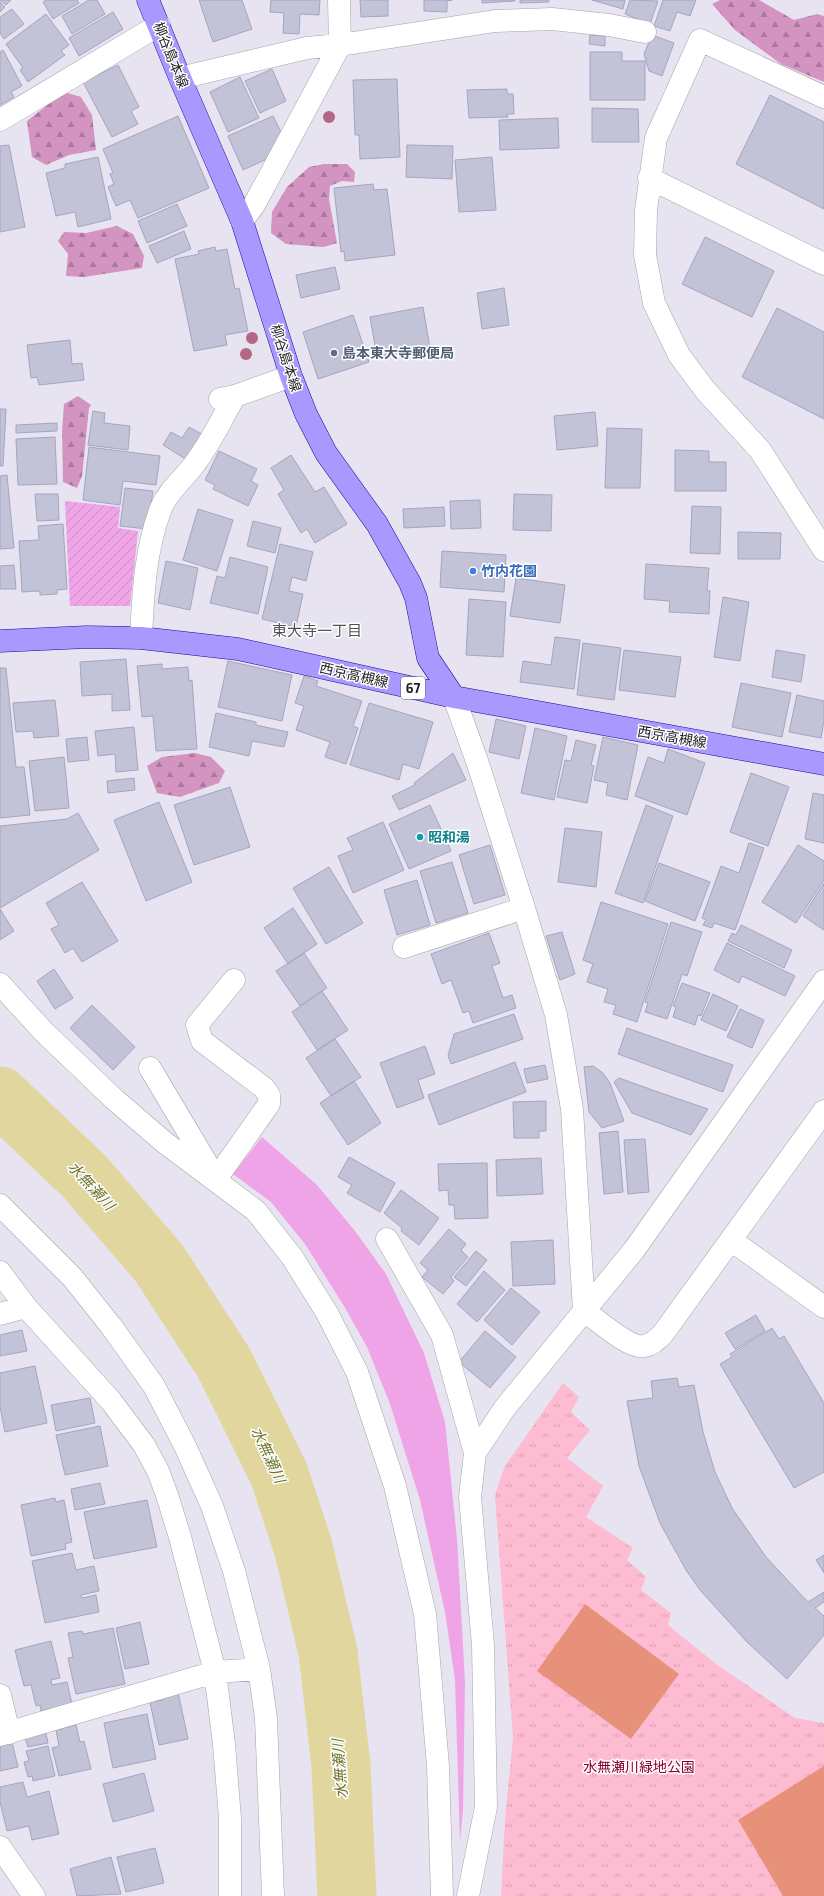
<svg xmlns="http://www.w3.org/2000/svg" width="824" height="1896" viewBox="0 0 824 1896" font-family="'Exo 2','Noto Sans JP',sans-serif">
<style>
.grass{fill:#efa4e8}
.forest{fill:url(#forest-firs)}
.park{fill:url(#park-tufts)}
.garden{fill:url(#garden-furrows)}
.pitch{fill:#e7907a}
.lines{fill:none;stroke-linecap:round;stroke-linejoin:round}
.river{stroke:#e2d69f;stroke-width:59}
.building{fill:#c3c3d7;stroke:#a5a4c3}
.minor-casing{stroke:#a5a5a5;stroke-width:23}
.major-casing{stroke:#270098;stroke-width:23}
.minor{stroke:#fff;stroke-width:22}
.major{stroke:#a999ff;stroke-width:22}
.tree{fill:#b26785}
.service-dot{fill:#5c6f8a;stroke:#fff;stroke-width:1.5}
.shop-dot{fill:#3f7fe0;stroke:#fff;stroke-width:1.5}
.culture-dot{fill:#0f9aa8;stroke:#fff;stroke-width:1.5}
.labels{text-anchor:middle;stroke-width:3;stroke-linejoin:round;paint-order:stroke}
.shield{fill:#fff;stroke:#626262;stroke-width:1}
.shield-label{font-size:13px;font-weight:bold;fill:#1e1e1e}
.street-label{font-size:14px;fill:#1e1e1e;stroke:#fff}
.service-label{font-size:14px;font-weight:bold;fill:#4e5e75;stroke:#fff;text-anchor:start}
.shop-label{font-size:14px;font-weight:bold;fill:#366cbe;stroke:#fff;text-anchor:start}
.culture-label{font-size:14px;font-weight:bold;fill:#0d838f;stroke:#fff;text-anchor:start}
.park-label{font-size:14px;fill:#87012d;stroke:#fff}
.neighbourhood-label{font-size:15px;fill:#515151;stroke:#fff}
.water-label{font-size:15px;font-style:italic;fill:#6f752e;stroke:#fff}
</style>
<defs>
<pattern id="forest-firs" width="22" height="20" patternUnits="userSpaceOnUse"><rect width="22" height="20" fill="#d394c1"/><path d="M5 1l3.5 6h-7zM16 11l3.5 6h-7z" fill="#ab789c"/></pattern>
<pattern id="park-tufts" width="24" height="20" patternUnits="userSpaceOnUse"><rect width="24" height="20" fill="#febcd2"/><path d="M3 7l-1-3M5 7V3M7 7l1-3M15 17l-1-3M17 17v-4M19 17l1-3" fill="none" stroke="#d9a1b4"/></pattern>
<pattern id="garden-furrows" width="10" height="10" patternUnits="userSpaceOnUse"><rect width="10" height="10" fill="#efa4e8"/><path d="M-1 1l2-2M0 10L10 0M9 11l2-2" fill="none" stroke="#cc8dc7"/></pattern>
</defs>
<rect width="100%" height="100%" fill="#e7e3f0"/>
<path class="grass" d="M262,1137L317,1185L355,1231L386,1274L424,1353L445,1422L457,1539L465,1682L463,1809L460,1842L455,1680L445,1612L420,1500L390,1404L367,1347L344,1306L305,1244L271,1202L233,1174Z"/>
<path class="forest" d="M720,0H759L794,20L817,14L824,16V82L781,64L735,30L712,4Z
M64,92L81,97L92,115L96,150L69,155L46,165L32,157L27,121Z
M324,164H347L355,172L354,182L342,181L330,186L329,199L337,243L324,247L286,244L271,233L272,212L287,187L309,167Z
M117,226L133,234L144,256L142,268L84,277L66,276L68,254L58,241L64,232L86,233Z
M78,396L91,405L89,408L82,476L77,488L63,482L62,431L64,404Z
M195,753L211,757L225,771L219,783L180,797L157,793L147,766L162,757Z"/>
<path class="park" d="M563,1383L579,1397L571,1412L590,1430L567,1458L603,1486L586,1517L633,1548L627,1560L646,1577L641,1590L671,1613L668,1625L716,1664L795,1718L824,1723V1896H501L505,1819L513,1738L495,1495L505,1466Z"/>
<path class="garden" d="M65,501L120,507L118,528L138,531L130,606H70Z"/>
<path class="pitch" d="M585,1604L679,1674L631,1739L537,1671Z
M824,1766V1896H783L738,1820Z"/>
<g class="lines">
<path class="river" d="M0,1096L84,1176L159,1263L224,1363L279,1474L303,1547L328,1652L341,1766L347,1896"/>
</g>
<path class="building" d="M0,0H11L6,5Z
M46,0H77L79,3L53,19L43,2Z
M89,0H97L105,14L72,34L62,16Z
M199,0H242L252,29L213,42Z
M271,0H320L319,15L300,14L299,34L283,33L284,13L270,12Z
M360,0H388V16L361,17Z
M424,0H452L447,1V12L424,11Z
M482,0H515V1L482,3Z
M520,0H549V2L520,3Z
M592,0H625L623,9Z
M630,0L658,1L650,24L625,14Z
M663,0H696L690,16L677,12L670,31L654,26Z
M0,2L5,7L0,12Z
M12,9L24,24L4,39L0,33V17Z
M113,12L123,29L79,56L69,38Z
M46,14L69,45L61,51L65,55L28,82L20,70L23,68L6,44Z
M590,35L605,36V46L589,44Z
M652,35L674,43L662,76L649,71L644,54Z
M3,50L22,86L11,92L14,97L0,105V52Z
M590,52H622V61H645V100H590Z
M118,65L139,107L131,111L138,124L112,137L83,82Z
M272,69L286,101L260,113L245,81Z
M240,77L259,118L228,132L210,92Z
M397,79L400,157L360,159L359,135H355L353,80Z
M507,89V94H513L514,114H507L508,117L469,118L467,90Z
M770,95L824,122V209L736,164Z
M592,108L638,109L639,142H592Z
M178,116L209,188L138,218L130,200L116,206L108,187L114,184L110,174L113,173L103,149Z
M273,116L281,132L267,159L243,170L228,136Z
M558,118L559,148L500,150L499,120Z
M9,145L25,227L0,232V146Z
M407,145L453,146L452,179L406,177Z
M98,157L111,219L78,227L75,212L56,216L46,173L65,168V164Z
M492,157L496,210L459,212L455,160Z
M373,184L374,190L387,189L395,255L345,261L344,251L341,252L334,188Z
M177,204L187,226L147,243L138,221Z
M184,231L191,249L157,263L149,246Z
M705,237L774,271L752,317L682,284Z
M215,247L216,251L227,249L235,289L239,288L248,331L225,335L227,345L194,351L175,259L199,254L198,251Z
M335,267L340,289L301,298L296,275Z
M504,288L509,325L482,329L477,293Z
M423,307L430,348L377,357L370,317Z
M777,308L824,332V419L742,377Z
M353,315L369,362L318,379L303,332Z
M70,340L72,364L82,363L84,380L39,385L37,377L31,378L27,345Z
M0,409H6L3,466H0Z
M93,411L105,413L104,423L130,426L128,450L88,445Z
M595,412L598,446L557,450L554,416Z
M57,423V431L16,433V425Z
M189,427L203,435L187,460L163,445L171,432L182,438Z
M607,428L642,429L640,488H605Z
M55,437L57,484L18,485L16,439Z
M89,447L160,456L156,485L123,481L120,505L83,500Z
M675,450L709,451V462H726V491H675Z
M219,451L257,469L251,481L258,485L248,506L213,489L215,485L205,480Z
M291,455L315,492L324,487L347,524L315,543L307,529L301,533L278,494L284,490L271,468Z
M7,475L14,548L0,549V476Z
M125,488L153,491L147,529L120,526Z
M35,494H58L59,520L37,521Z
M514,494L552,495L551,531L513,530Z
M480,500L481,528L451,529L450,501Z
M692,506L721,507L720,554L690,553Z
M444,507L445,526L404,528L403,509Z
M198,509L233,520L217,571L183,560Z
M253,521L281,528L275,553L247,546Z
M63,524L67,589L57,590V594L40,595V591L22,592L19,541L39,540L38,526Z
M738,532L781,533L780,559H738Z
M280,544L313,552L306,581L292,577L289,591L303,594L296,627L262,619Z
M442,551L506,555L504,592L440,587Z
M230,557L268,567L258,614L210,603L217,576L225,578Z
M166,561L198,568L190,610L158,603Z
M646,564L709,568L707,590L710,591L709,614L669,612L670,601L644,599Z
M14,565L16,589H0V566Z
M516,578L565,585L560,623L510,616Z
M723,597L749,602L740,661L714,657Z
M469,599L506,602L503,657L466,655Z
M555,637L580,640L574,689L520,682L523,661L551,665Z
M583,643L621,648L614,700L577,695Z
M624,650L681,657L675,697L619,690Z
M776,650L805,655L801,682L772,677Z
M126,659L130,710L112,711V694L82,696L80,662Z
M228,661L292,675L282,721L218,707Z
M162,664V669L188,667L189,681L192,680L197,749L156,751L153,716L142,717L137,666Z
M0,668H6L16,767H24L30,815L0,818Z
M304,676L318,681L316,686L362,701L353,726L358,728L346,764L325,757L330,742L296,730L304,706L295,703Z
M741,683L791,693L782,737L732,727Z
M797,695L824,701V721L821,738L789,732Z
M55,700L59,736L34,738L33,731L16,732L13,703Z
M369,703L433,722L419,769L403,764L399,780L350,765Z
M216,713L256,722V725L288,732L284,747L252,741L249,756L209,747Z
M496,719L526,726L519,759L489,752Z
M134,727L138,770L116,772L115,754L98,756L95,731Z
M535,728L567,736L554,800L521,793Z
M87,737L89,760L68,762L66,739Z
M603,737L638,745L627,800L606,795L608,783L594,780Z
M576,740L596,745L591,765L594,766L587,803L557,797L565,760L571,761Z
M668,749L705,763L687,815L635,796L648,757L664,763Z
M453,753L466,780L399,810L392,796L415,785L414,783Z
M64,757L69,808L35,811L29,761Z
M751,773L789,787L768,846L730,832Z
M134,778L135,790L108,793L107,781Z
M230,787L250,847L194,865L174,805Z
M813,793L824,795V843L805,839Z
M159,802L192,882L146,901L114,820Z
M430,805L451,851L409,869L389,824Z
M646,805L673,816L643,903L615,893Z
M78,813L99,850L0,908V826L67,819Z
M383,822L404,870L353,893L338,856L353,850L347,838Z
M565,828L602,832L596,887L558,882Z
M749,843L764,848L735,930L714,923L712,928L703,925L706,920L702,918L721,866L739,873Z
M490,845L505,895L474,904L459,855Z
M798,845L824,861V880L796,923L762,902Z
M452,862L468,913L436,923L420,871Z
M659,863L710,882L695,921L645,901Z
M329,867L363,923L326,944L293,888Z
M417,880L430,925L397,935L384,890Z
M82,882L118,941L82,962L73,948L65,953L51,929L59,925L46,903Z
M824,883V930L803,916Z
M601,902L668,924L637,1022L613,1014L616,1005L604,1002L608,989L587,982L593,964L583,960Z
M293,908L317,944L288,964L264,928Z
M0,909L14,931L0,940Z
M671,922L702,932L687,976L682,974L667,1019L645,1012L648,1003L645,1002Z
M741,925L792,950L784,968L728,941L732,933L736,935Z
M562,932L575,974L560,980L546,936Z
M489,933L500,963L492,966L503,998L512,995L516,1008L473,1023L469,1011L463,1013L451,980L442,984L431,954Z
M727,943L795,976L785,996L742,976L739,983L714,970Z
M304,953L327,988L300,1006L276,971Z
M54,969L73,998L55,1009L37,981Z
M682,983L710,993L701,1016L698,1015L695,1025L673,1017L676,1007L673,1006Z
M322,991L348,1030L317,1050L292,1012Z
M713,994L738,1006L726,1031L701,1020Z
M92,1005L135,1047L113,1070L70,1028Z
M740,1009L764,1020L752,1048L727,1037Z
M514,1014L523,1039L451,1064L448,1056L454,1034Z
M627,1028L733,1065L723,1092L618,1054Z
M335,1039L361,1077L331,1096L306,1058Z
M425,1046L435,1074L418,1080L424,1098L397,1108L380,1063Z
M515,1062L526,1092L439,1125L428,1095Z
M545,1065L548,1079L527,1083L524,1069Z
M593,1066L603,1073L610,1083L624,1121L602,1128L589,1112L584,1067Z
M619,1078L658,1092L708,1109L691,1135L632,1113L614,1082Z
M354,1081L381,1123L348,1145L320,1103Z
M546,1101V1131H539V1138H514L513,1102Z
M618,1131L623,1192L604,1194L599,1133Z
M645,1139L649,1192L628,1194L624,1140Z
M349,1157L395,1183L380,1212L347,1193L352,1185L338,1177Z
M541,1158L543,1194L497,1196L496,1160Z
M487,1163L488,1218L455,1219L454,1205H449L448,1190L439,1191L438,1164Z
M401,1190L439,1218L419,1245L401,1231L402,1228L384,1213Z
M449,1229L466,1244L461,1250L468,1257L451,1277L454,1281L443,1294L422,1277L428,1270L420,1263Z
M553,1240L555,1284L513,1286L511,1242Z
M476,1251L487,1260L466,1286L454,1277Z
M484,1271L505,1290L477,1322L457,1304Z
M511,1288L540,1312L512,1345L484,1320Z
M756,1315L765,1331L735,1349L725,1333Z
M772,1328L779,1339L784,1336L824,1403V1472L794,1488L720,1364L732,1357L730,1354Z
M22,1330L27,1351L0,1356V1335Z
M485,1331L516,1357L490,1388L459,1362Z
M35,1366L47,1423L5,1432L0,1407V1373Z
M677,1378L679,1387L694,1385L703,1432L715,1472L732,1508L766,1557L808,1602L824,1592V1602L815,1608L824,1616V1635L787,1679L747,1642L700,1590L686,1570L660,1523L639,1466L627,1401L653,1398L651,1381Z
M90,1398L95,1423L56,1431L51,1405Z
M100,1426L108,1466L65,1475L56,1435Z
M100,1483L105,1504L75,1510L71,1489Z
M55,1498L56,1502L64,1500L72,1542L65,1544L66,1549L31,1556L21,1505Z
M147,1500L157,1547L94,1559L84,1512Z
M72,1553L76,1570L94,1566L99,1591L81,1595L82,1598L96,1595L99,1612L45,1623L32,1561Z
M824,1555V1573L816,1560Z
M140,1622L149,1664L125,1669L116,1628Z
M113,1628L125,1684L76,1694L68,1658L73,1657L68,1633L82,1631L83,1634Z
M51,1641L60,1678L51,1680L52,1685L67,1682L72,1704L41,1711L40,1705L36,1706L31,1685L24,1686L15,1650Z
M178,1692L188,1739L159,1745L150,1702L163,1700L162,1695Z
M147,1714L156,1759L113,1768L104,1723Z
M76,1725L80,1742L84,1741L91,1769L59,1776L52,1748L59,1746L56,1730Z
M46,1733L48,1743L28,1747L25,1738Z
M12,1742L18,1767L0,1771V1745Z
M48,1746L55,1776L33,1781L32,1776L28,1777L24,1762L29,1761L26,1751Z
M144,1773L154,1811L113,1822L103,1784Z
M23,1782L27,1797L49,1791L59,1834L32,1840L29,1826L7,1831L0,1802V1787Z
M155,1848L164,1883L126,1892L117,1857Z
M111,1857L121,1894L77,1896L70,1869Z"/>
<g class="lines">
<g class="minor-casing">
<path id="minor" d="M180,78L307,48L340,45L495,21L552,19L609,25L645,32
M824,97L700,40L656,138L646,210L645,255L654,303L679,355L705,390L760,450L824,550
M0,120L159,25
M649,178L824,264
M242,221L254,205L340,45L339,0
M220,399L235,396L291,376
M141,638C143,594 145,550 161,508C169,489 185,478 196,462C211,442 222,418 235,396
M454,697L478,764L524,908L556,1015L572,1109L584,1311C598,1320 629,1349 644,1346C652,1345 656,1340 662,1335L824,1111
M404,947L524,908
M0,984L44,1032L114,1099L164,1142L256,1211L292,1257L327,1313L357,1372L395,1486L425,1614L438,1766L442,1896
M150,1068L216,1179L269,1104V1095L264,1088L202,1041L197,1025L234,980
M0,1205L72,1277L111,1326L154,1386L185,1446L212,1506L234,1571L259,1669L266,1718L273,1896
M387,1239L442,1335L475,1453
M731,1240L824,1307
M0,1272L26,1307L111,1401L144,1445L158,1471L167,1495L180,1537L215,1672L224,1744L230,1818V1896
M0,1314L26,1307
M0,1695L9,1733
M0,1735L215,1672L259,1669
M0,1847L34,1896
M468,1896L486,1807L483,1645L470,1497L475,1453L504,1409L634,1250L824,981"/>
</g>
<g class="major-casing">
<path id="major" d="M148,0L180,78L242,221L291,376L306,414L326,453L377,524L410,583L416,598L428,658L454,697
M0,641L87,637L141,638L238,649L454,697L824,764"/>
</g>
<use href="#minor" class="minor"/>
<use href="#major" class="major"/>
</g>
<g class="tree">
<circle cx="329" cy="117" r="6"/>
<circle cx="252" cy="338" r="6"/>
<circle cx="246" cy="354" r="6"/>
</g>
<circle class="service-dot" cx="334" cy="353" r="4"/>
<circle class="shop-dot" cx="473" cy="571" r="4"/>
<circle class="culture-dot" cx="420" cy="837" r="4"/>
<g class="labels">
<rect class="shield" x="401" y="677" width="24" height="22" rx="3"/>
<g class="shield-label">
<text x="413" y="693">67</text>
</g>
<g class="street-label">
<text transform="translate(171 55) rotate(68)" y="5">柳谷島本線</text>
<text transform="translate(286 358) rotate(72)" y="5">柳谷島本線</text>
<text transform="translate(354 675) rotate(13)" y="5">西京高槻線</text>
<text transform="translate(672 737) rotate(10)" y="5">西京高槻線</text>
</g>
<g class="service-label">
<text x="342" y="358">島本東大寺郵便局</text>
</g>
<g class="shop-label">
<text x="481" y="576">竹内花園</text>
</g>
<g class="culture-label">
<text x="428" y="842">昭和湯</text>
</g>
<g class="park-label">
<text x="639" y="1772">水無瀬川緑地公園</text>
</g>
<g class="neighbourhood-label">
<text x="317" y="636">東大寺一丁目</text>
</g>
<g class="water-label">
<text transform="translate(91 1186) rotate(47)" y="5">水無瀬川</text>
<text transform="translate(268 1455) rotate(65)" y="5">水無瀬川</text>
<text transform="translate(340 1769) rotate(-94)" y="5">水無瀬川</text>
</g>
</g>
</svg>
